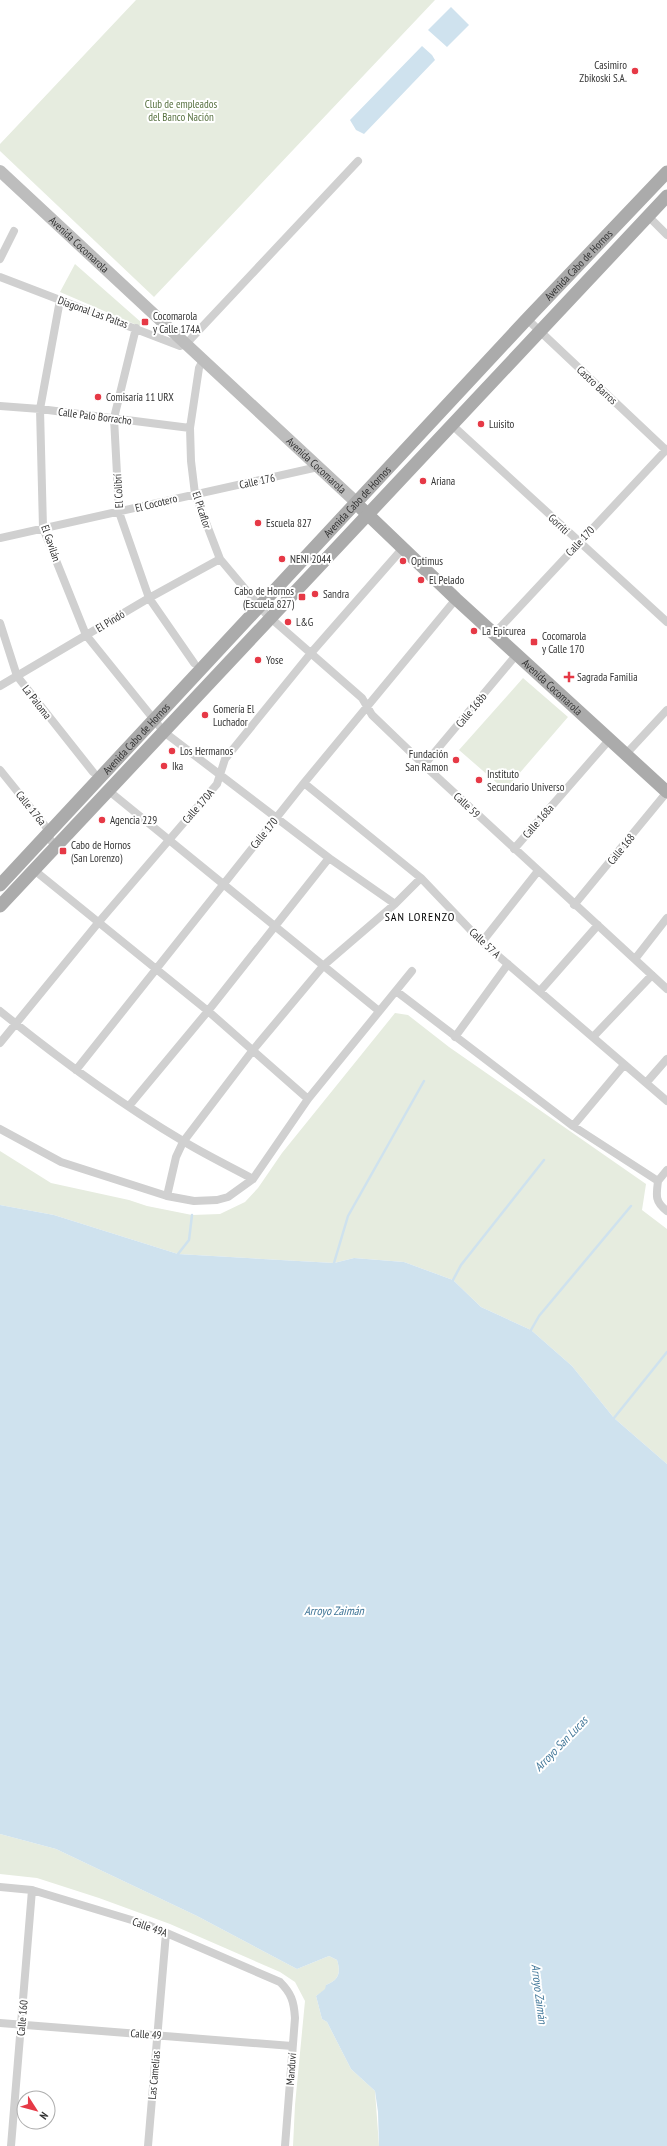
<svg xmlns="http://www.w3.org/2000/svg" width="667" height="2146" viewBox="0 0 667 2146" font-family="'PT Sans Narrow',sans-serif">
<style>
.green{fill:#e6ecdf}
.water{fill:#cfe2ee}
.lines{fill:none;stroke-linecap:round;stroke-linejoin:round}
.stream{stroke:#cfe2ee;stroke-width:2.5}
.minor{stroke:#d0d0d0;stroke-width:8}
.secondary{stroke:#bdbdbd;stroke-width:12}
.primary{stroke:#ababab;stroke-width:13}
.poi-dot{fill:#e63946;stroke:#fff;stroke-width:1.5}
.labels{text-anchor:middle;stroke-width:4;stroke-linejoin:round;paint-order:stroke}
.poi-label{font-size:11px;fill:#333;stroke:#fff;text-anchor:start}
.park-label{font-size:11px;fill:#56703f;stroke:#fff}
.street-label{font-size:11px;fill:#333;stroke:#fff}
.neighbourhood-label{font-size:12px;letter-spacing:1px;fill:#000;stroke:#fff}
.water-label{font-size:12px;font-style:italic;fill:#3f7597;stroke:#fff}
</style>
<rect width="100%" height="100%" fill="#fff"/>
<path class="green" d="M136,0H435L154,297L0,151V144Z
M75,264L142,323L139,326L60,292Z
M523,678L568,717L505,790L459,750Z
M395,1013L408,1015L449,1047L646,1184L642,1210L667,1229V1464L614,1418L572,1366L531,1330L481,1307L453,1280L404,1262L354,1258L334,1263L178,1254L54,1215L0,1205V1151L51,1183L129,1200L147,1206L192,1215L220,1214L245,1202L258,1188L282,1153Z
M0,1834L56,1849L197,1916L297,1969L329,1956L337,1960C341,1973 339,1980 326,1985V1989L316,1996L322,2019L327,2022L351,2069L375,2091L379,2146H293L295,2105L305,2001L295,1982L280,1972L170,1924L99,1898L37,1878L0,1874Z"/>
<path class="water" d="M451,7L469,25L447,47L428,30Z
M422,46L432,55L435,60L364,134L356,130L350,120Z
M0,1205L54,1215L178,1254L334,1263L354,1258L404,1262L453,1280L481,1307L531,1330L572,1366L614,1418L667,1464V2146H379L378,2112L375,2091L351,2069L327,2022L322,2019L316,1996L325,1989L326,1985C339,1980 341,1973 337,1960L329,1956L297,1969L197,1916L56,1849L0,1834Z"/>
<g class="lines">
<path class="stream" d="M178,1254L189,1240L192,1215
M334,1263L348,1216L424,1081
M453,1280L461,1265L544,1160
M531,1330L539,1316L631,1206
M614,1418L667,1352"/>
<path class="minor" d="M648,216L667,235
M0,259L14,231
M0,277L180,346L186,344L358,161
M60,300L40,409L43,528L86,635L164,732L329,858L395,904
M527,319L667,451
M136,328L114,418L119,512L149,598L194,663
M203,360L199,368L190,428L191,461L195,494L220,559L266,614L362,698L372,715L424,765L667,989
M0,406L40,409L190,428
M452,425L667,622
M0,538L318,467
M0,623L17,676L93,772
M494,634L667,449
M0,686L149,598L220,559
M626,754L667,710
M424,765L517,654
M0,770L50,832L49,838L56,847
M304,783L421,878L482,942L667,1101
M109,791L379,1011
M514,849L610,739
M34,870L208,1011L308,1099
M574,905L667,792
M482,942L538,871
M635,959L667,918
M396,991L573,1126L658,1181
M540,991L598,925
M0,1011C58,1058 119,1103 183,1141C206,1155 229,1166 253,1179
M455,1037L508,964
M593,1037L652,975
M0,1043L98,923L217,784L225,759L311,653L403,548
M76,1070L304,783L456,599
M646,1083L667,1059
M129,1106L208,1011L329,858
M573,1126L624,1065
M0,1129L61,1162L167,1196L194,1201L217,1200L228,1197L253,1179L308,1099L412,971
M658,1181C656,1196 655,1202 667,1211
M658,1181L667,1170
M167,1196L176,1157L183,1142L253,1050L324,965L395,904L421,878
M0,1887L32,1890L148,1925L280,1982C291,1993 294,2001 295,2018L285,2146
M0,2023L292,2046
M11,2146L32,1890
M148,2146L166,1933"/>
<path class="secondary" id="s1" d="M0,171L357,503"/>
<g class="primary">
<path id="s2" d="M361,508L456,599L667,792"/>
<path id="s3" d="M0,885L527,319L667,172"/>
<path d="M0,906L667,196"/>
</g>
</g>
<g class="poi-dot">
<circle cx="635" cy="71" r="4"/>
<rect x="141" y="318" width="8" height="8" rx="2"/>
<circle cx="98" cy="397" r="4"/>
<circle cx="481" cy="424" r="4"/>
<circle cx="423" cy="481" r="4"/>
<circle cx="258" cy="523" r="4"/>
<circle cx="282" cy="559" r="4"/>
<circle cx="403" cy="561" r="4"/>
<circle cx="421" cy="580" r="4"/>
<circle cx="315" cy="594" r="4"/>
<rect x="298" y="593" width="8" height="8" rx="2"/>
<circle cx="288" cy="622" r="4"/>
<circle cx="474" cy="631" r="4"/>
<rect x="530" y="638" width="8" height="8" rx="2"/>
<circle cx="258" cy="660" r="4"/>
<path d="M567 671h4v4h4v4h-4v4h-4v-4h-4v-4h4z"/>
<circle cx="205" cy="715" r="4"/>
<circle cx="172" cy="751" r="4"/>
<circle cx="456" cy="760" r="4"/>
<circle cx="164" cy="766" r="4"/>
<circle cx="479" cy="780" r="4"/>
<circle cx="102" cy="820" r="4"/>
<rect x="59" y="847" width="8" height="8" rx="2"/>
</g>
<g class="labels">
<g class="poi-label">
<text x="627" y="69" text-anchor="end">Casimiro<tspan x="627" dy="13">Zbikoski S.A.</tspan></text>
<text x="153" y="320">Cocomarola<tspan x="153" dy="13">y Calle 174A</tspan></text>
<text x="106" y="401">Comisaría 11 URX</text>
<text x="489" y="428">Luisito</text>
<text x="431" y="485">Ariana</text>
<text x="266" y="527">Escuela 827</text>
<text x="290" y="563">NENI 2044</text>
<text x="411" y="565">Optimus</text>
<text x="429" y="584">El Pelado</text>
<text x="294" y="595" text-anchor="end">Cabo de Hornos<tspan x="294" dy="13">(Escuela 827)</tspan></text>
<text x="323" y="598">Sandra</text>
<text x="296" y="626">L&amp;G</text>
<text x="482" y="635">La Epicurea</text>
<text x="542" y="640">Cocomarola<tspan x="542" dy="13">y Calle 170</tspan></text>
<text x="266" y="664">Yose</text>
<text x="577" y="681">Sagrada Familia</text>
<text x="213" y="713">Gomería El<tspan x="213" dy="13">Luchador</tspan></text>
<text x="180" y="755">Los Hermanos</text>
<text x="448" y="758" text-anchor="end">Fundación<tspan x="448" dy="13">San Ramon</tspan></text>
<text x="172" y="770">Ika</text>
<text x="487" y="778">Instituto<tspan x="487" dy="13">Secundario Universo</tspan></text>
<text x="110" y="824">Agencia 229</text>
<text x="71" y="849">Cabo de Hornos<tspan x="71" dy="13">(San Lorenzo)</tspan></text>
</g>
<g class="park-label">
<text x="181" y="108">Club de empleados<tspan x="181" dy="13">del Banco Nación</tspan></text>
</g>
<g class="street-label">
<text dy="4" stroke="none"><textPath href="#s1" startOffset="108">Avenida Cocomarola</textPath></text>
<text dy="4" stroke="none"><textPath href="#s3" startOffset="848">Avenida Cabo de Hornos</textPath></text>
<text transform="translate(93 312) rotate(20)" y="4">Diagonal Las Paltas</text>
<text transform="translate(597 385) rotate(43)" y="4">Castro Barros</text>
<text transform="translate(95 416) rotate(7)" y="4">Calle Palo Borracho</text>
<text dy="4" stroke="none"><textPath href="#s1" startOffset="432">Avenida Cocomarola</textPath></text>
<text transform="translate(257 481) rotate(-12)" y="4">Calle 176</text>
<text transform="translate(118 491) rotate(-93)" y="4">El Colibrí</text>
<text dy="4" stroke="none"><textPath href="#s3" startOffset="524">Avenida Cabo de Hornos</textPath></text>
<text transform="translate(156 503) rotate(-14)" y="4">El Cocotero</text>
<text transform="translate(202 510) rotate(72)" y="4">El Picaflor</text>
<text transform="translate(559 524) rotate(43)" y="4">Gorriti</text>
<text transform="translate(580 541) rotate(-47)" y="4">Calle 170</text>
<text transform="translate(51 543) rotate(71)" y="4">El Gavilán</text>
<text transform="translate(110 621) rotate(-31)" y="4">El Pindó</text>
<text dy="4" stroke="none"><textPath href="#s2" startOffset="262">Avenida Cocomarola</textPath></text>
<text transform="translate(37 702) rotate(52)" y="4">La Paloma</text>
<text transform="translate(471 710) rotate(-50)" y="4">Calle 168b</text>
<text dy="4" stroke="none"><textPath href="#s3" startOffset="200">Avenida Cabo de Hornos</textPath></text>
<text transform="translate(467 805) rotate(43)" y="4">Calle 59</text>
<text transform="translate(198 806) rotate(-49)" y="4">Calle 170A</text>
<text transform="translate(31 808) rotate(51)" y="4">Calle 176a</text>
<text transform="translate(538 821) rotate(-49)" y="4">Calle 168a</text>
<text transform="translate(264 833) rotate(-51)" y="4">Calle 170</text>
<text transform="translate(621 849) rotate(-51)" y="4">Calle 168</text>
<text transform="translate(485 943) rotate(43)" y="4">Calle 57 A</text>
<text transform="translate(150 1927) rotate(20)" y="4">Calle 49A</text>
<text transform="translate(22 2018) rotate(-85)" y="4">Calle 160</text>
<text transform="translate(146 2034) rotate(4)" y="4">Calle 49</text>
<text transform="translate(291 2069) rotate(-86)" y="4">Manduví</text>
<text transform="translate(154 2075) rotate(-85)" y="4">Las Camelias</text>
</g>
<g class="neighbourhood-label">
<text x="420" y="921">SAN LORENZO</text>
</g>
<g class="water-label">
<text x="334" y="1615">Arroyo Zaimán</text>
<text transform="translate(561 1744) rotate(-46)" y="4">Arroyo San Lucas</text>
<text transform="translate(539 1994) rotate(83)" y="4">Arroyo Zaimán</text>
</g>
</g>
<g transform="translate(36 2110) rotate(126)"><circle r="19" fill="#ffffff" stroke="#adadad"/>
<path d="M0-3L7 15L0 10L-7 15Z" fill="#e63946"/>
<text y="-6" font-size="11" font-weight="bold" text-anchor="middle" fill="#333333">N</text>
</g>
</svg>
